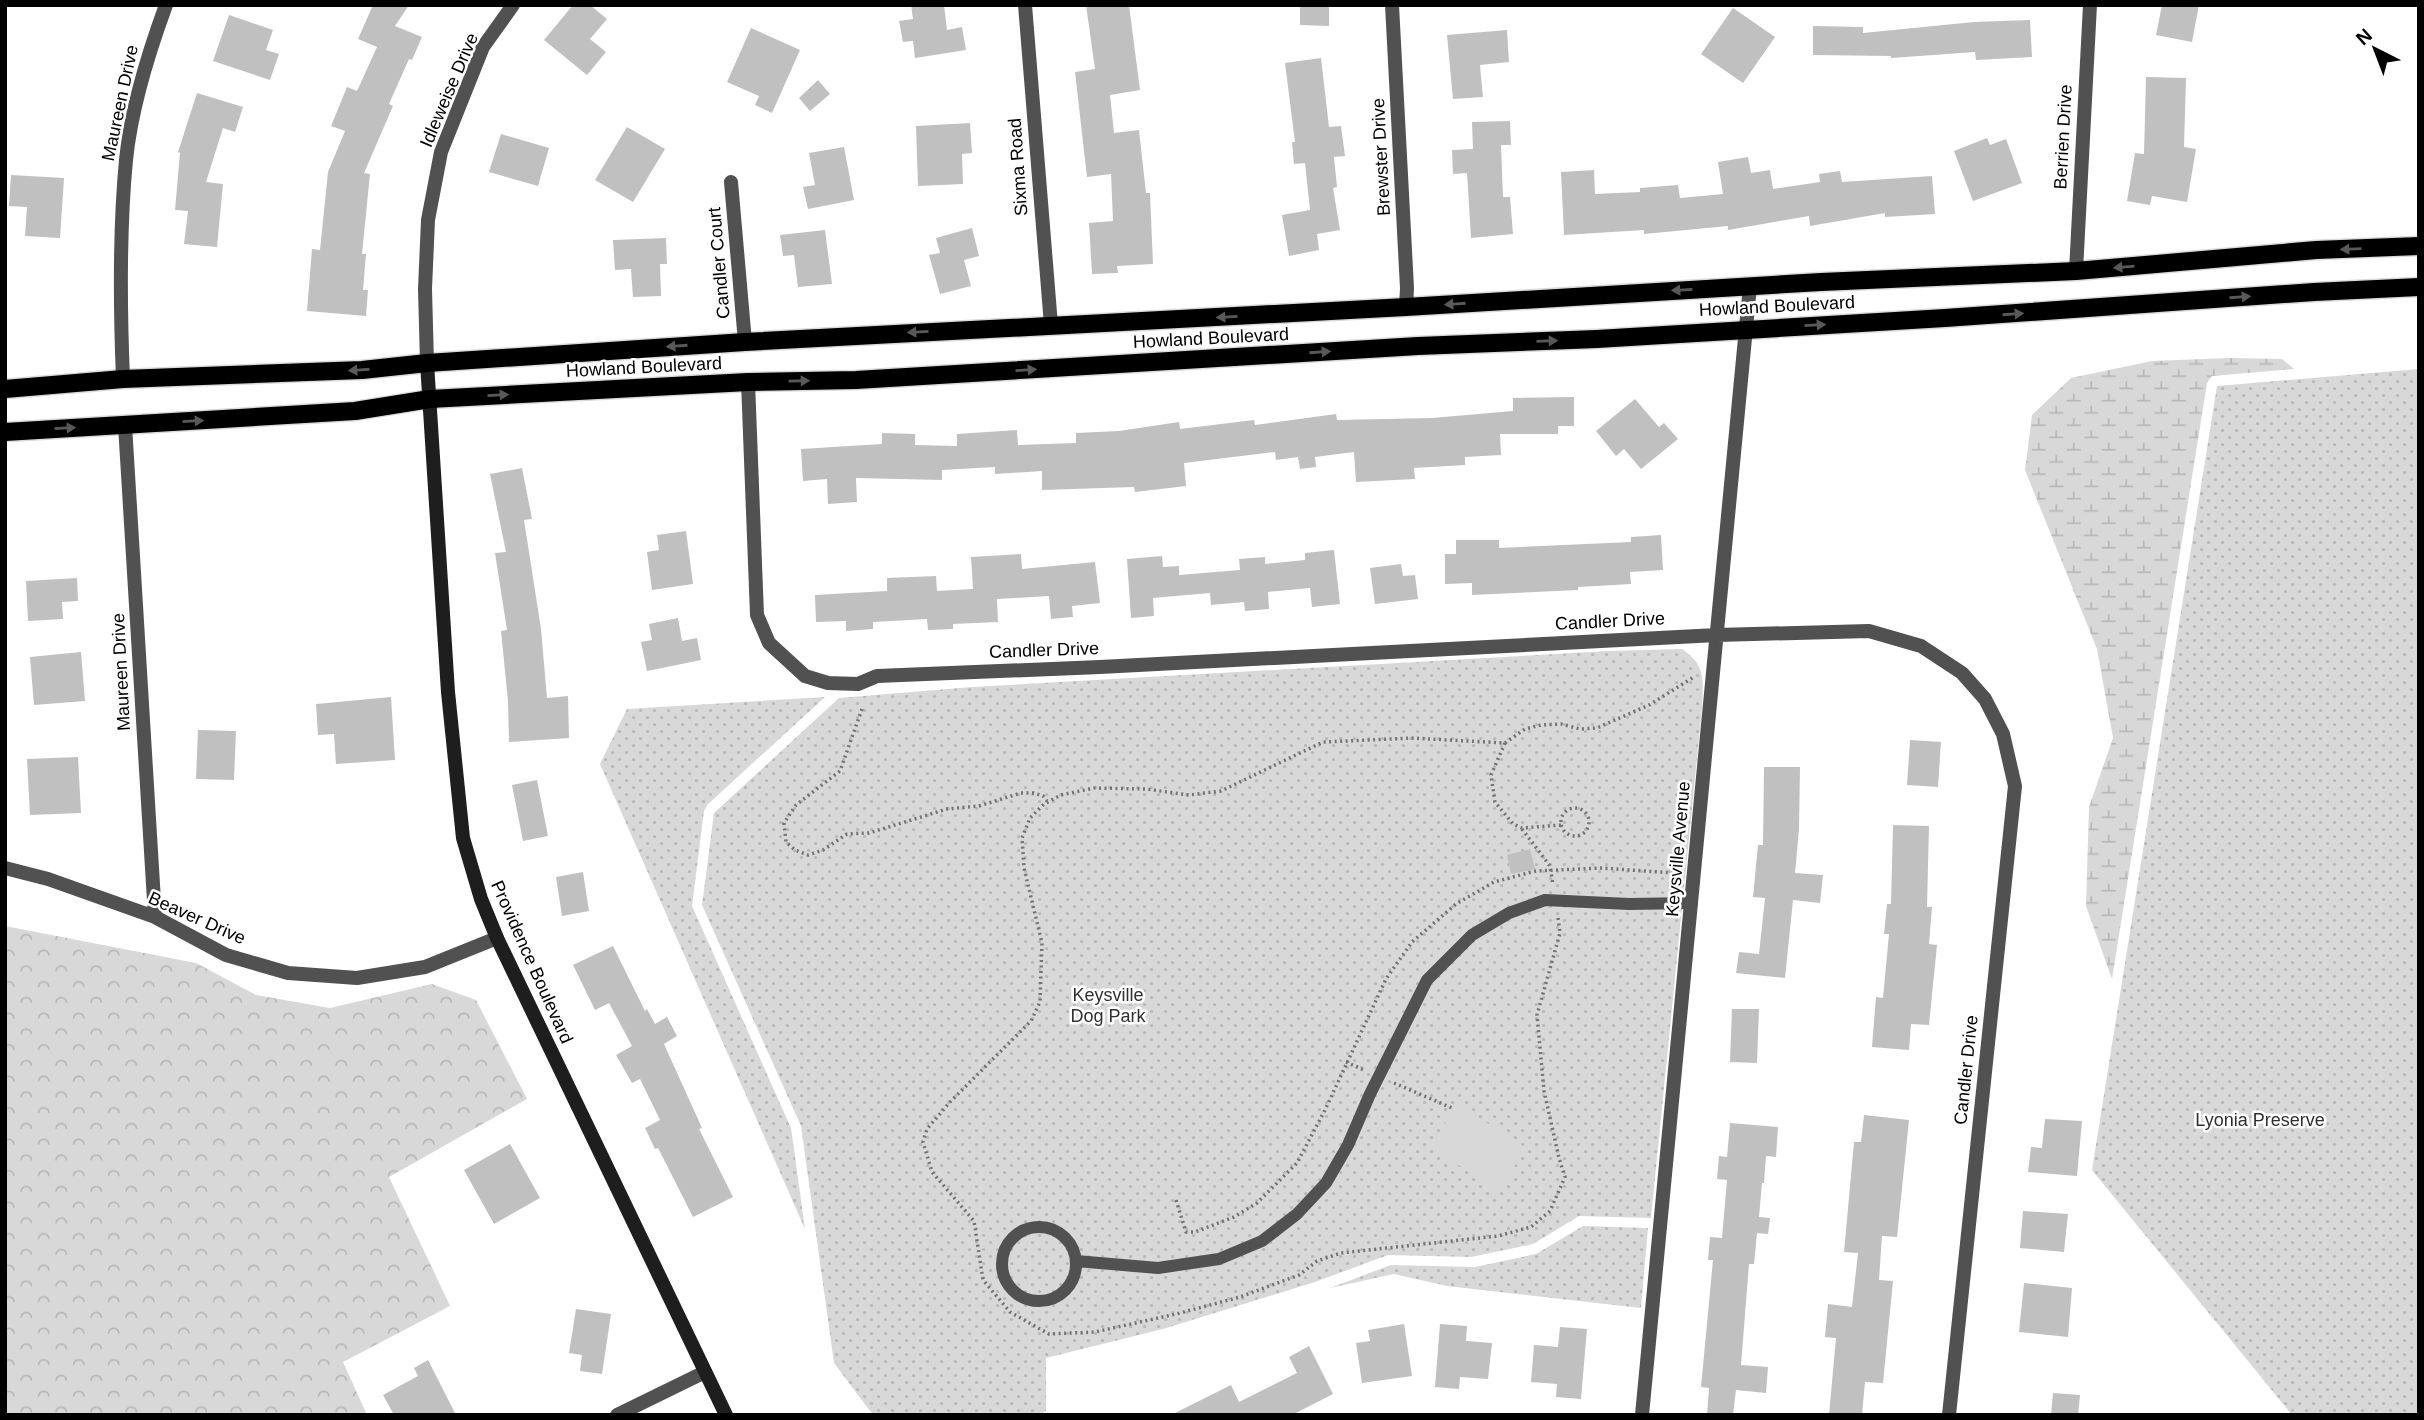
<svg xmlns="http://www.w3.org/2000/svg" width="2424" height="1420" viewBox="0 0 2424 1420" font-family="Arial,sans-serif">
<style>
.green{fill:url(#green-dots)}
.forest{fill:url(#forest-crowns)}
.wetland{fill:url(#wetland-marsh)}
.pitch{fill:#d8d8d8}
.building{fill:#c0c0c0}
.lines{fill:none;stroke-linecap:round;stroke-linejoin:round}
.primary-casing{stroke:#dbdbdb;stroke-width:21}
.path{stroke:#737373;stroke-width:3.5;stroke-dasharray:2 3.5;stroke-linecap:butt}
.lane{stroke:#515151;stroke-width:12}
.street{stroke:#515151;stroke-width:14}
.secondary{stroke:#1e1e1e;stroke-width:14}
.primary{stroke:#000;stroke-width:18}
.oneway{fill:#595959}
.labels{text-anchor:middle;stroke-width:5;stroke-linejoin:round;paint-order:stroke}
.street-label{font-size:18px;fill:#000;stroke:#fff}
.park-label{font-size:18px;fill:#2f2f2f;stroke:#fff}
</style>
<defs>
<pattern id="green-dots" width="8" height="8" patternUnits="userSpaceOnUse" patternTransform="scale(1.75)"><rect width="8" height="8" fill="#d8d8d8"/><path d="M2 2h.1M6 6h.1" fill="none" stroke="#b8b8b8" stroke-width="1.8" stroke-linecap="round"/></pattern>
<pattern id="forest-crowns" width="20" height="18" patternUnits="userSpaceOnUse" patternTransform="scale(1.75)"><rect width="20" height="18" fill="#d8d8d8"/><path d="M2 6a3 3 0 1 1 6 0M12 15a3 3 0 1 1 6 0" fill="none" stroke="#b8b8b8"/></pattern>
<pattern id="wetland-marsh" width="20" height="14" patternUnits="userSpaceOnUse" patternTransform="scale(1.75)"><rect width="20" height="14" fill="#d8d8d8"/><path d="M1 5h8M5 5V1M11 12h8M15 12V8" fill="none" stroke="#b8b8b8"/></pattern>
</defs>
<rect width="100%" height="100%" fill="#fff"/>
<path class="green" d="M2419,369V1415H2292L2092,1170L2217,386Z
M1682,649C1707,666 1703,681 1702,708L1651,1218L1579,1216L1533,1244L1471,1257L1388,1255L1315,1282L1163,1329L1046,1358V1411L1037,1415H873L834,1363L801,1126L702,905L714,813L839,698L972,687L1608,651Z
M825,697L707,805L704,811L692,906L791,1128L805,1229L600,764L627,709Z
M1583,1226L1648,1228L1641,1308L1447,1286L1394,1274L1330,1288L1391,1265L1475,1267L1536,1254Z"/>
<path class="forest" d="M5,926L196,963L256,995L330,1008L432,984L476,1000L527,1099L389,1177L450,1306L343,1362L367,1415H5Z"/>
<path class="wetland" d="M2229,358L2282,359L2294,369L2212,376L2207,383L2112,979L2086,906L2089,807L2113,738L2097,649L2025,470L2032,415L2071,378L2152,361Z"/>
<path class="pitch" d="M1457,1104L1526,1148L1499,1191L1430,1147Z"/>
<path class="building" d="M373,5H409L395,26L422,37L412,60L409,59L389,104L393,106L364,173L370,174L362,254H366L363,290H368L366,316L307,311L312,249L320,250L328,172L345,131L331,126L347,87L357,91L377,47L358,39Z
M573,5H590L607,19L590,39L606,52L587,75L544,40Z
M911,5H944L947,30L962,27L966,50L915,58L913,41L903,42L899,21L913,19Z
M1086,5H1129L1140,90L1110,95L1114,133L1139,130L1146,193H1150L1153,264L1117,266L1118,273L1092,274L1089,223L1113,221L1111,174L1087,177L1075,72L1095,69Z
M1300,5H1329V26L1300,25Z
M2162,5H2199L2192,42L2156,35Z
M1733,8L1775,37L1743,83L1701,54Z
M229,15L273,30L266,50L279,54L270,80L213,61Z
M2030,20L2032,57L1976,60L1975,52L1891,58V56L1813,55V26L1863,27V33L1974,22Z
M751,28L800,50L772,113L755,105L759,96L727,82Z
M1507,30L1509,62L1480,65L1483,97L1453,99L1447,35Z
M1321,58L1329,127L1341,126L1345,156L1334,157L1337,187L1333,188L1340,230L1317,234L1319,250L1289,256L1282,215L1310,210L1305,163L1294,164L1292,142H1295L1285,63Z
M2146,77L2186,78L2184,147L2196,149L2187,202L2152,196L2150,205L2127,201L2135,153L2144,154Z
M818,80L830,94L810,111L799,98Z
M197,93L243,107L235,132L223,128L206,182L223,184L217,247L184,244L188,211L175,210L180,153L178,152Z
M1510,121L1511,145H1501L1503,197H1510L1513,234L1471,238L1467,173L1453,174L1452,150L1473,149L1472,122Z
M970,123L972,153L962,154L963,184L918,186L916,126Z
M627,127L665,149L633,202L595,180Z
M501,134L549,148L538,186L489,172Z
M1987,138L1990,145L2006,139L2022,183L1973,201L1954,151Z
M844,147L854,200L808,209L803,187L815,185L809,153Z
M1748,157L1751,173L1770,170L1773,189L1820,182L1819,174L1840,171L1842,182L1932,176L1935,214L1885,217V213L1810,226L1809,216L1728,230V226L1644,234V230L1564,235L1561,172L1594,170L1595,194L1640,192V188L1678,185L1680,198L1723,194L1718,162Z
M11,175L64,178L60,238L25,236L27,207L9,206Z
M972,228L979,256L964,260L971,286L940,294L929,255L940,253L936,238Z
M825,230L832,284L798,287L794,255L783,256L780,235Z
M666,238L667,264H660L661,296L633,297L631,269L615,270L613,240Z
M1574,397V426H1558V434H1500L1501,455L1465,457V465L1414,468L1415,479L1356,482L1354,452L1315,457L1316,467L1300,469L1298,457L1276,460L1275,452L1184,463L1186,486L1135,492L1134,487L1042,490V471L995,474V467L942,470V480L856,478L857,502L828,504L827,479L803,481L801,449L882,444V433L915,434V445L957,446V434L1017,430L1018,445L1076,443V433L1119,431L1179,422L1180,429L1254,420L1255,425L1336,414L1337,420L1432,418L1513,411V398Z
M1635,399L1659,427L1664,423L1678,439L1641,469L1624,449L1616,456L1596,431Z
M522,468L532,519L524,520L541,629L547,698L568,696L569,738L509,742L508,701L501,631L507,630L495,553L506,552L490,474Z
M686,531L693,584L652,590L647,552L659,550L657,535Z
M1661,535L1663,570L1630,572L1631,584L1578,587V590L1472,595V583L1445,584V554H1456V540H1499V548L1631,542V537Z
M1334,550L1340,604L1312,607L1310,588L1268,592L1269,609L1245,611L1244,602L1211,605L1210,593L1153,598L1154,616L1131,618L1127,559L1162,556L1163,567L1179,566V575L1240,570L1239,559L1265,557V564L1305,560V553Z
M1021,554L1022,569L1095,562L1100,603L1072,606L1073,617L1051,619L1049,596L997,599L998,622L953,624V629L928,630L927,619L873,622V629L846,631V621L816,622L815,595L887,591V578L936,576L937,591L973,589L971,557Z
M1401,564L1403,576L1415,575L1418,599L1375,604L1370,568Z
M77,578L78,601L62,602L63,619L28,621L26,581Z
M678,618L682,641L697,638L701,660L647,671L641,642L652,640L649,624Z
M81,652L85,701L34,705L30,657Z
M391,697L395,760L336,764L334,734L318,735L316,704Z
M198,730L236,731L234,780L196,779Z
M1910,740L1941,742L1938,787L1907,785Z
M78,757L81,813L30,815L27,759Z
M1764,767H1800L1799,829L1795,873L1823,875L1820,903L1793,900L1785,978L1736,973L1739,952L1759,954L1765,898L1753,897L1758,845H1763Z
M537,780L548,836L523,841L512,785Z
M1893,825L1929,826L1927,907H1932L1929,944L1937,945L1929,1025L1911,1024L1909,1050L1872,1047L1876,997L1883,998L1889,934H1884L1887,904H1891Z
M1530,849L1535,869L1511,874L1507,855Z
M583,872L589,911L562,916L556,877Z
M613,946L645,1011L647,1009L655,1024L667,1017L677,1036L664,1044L702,1128L699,1129L733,1197L693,1217L658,1148L655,1149L645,1128L660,1120L640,1079L632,1083L616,1055L632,1046L609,1003L595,1010L573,965Z
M1732,1009H1759L1757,1063L1730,1062Z
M1864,1115L1909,1120L1897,1237L1882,1236L1879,1280L1893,1281L1883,1383L1865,1382L1862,1415H1829L1836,1338L1825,1337L1828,1304L1852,1307L1858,1253L1844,1252L1854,1142H1861Z
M2045,1119L2082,1121L2077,1176L2028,1172L2031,1147L2042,1148Z
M1730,1123L1778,1127L1776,1157L1766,1156L1764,1183H1762L1759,1217L1770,1218L1768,1234L1757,1233L1754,1264H1749L1741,1365L1768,1367L1766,1393L1736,1390L1733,1415H1707L1709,1388L1701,1387L1713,1260H1708L1710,1237L1722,1238L1727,1180L1717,1179L1719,1156L1727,1157Z
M510,1144L540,1198L494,1224L464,1170Z
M2023,1211L2068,1214L2064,1252L2020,1248Z
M2024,1283L2072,1288L2068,1337L2019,1332Z
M576,1309L611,1314L602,1374L580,1371L582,1355L569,1353Z
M1404,1324L1412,1376L1362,1383L1356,1343L1370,1341L1368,1330Z
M1440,1324L1467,1326L1466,1341L1492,1343L1488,1379L1460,1377L1459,1389L1435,1387Z
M1560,1327L1587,1329L1581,1399L1556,1397L1557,1384L1531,1382L1534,1345L1558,1347Z
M1309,1346L1333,1394L1292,1415H1171L1231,1385L1239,1402L1297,1373L1289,1357Z
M428,1360L456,1415H394L383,1395L418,1376L414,1368Z
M2053,1393L2080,1395L2078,1415H2051Z"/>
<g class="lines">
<g class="primary-casing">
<path id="primary" d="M5,389L123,379L362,370L427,363L745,342L1406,307L1821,282L2076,271L2316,250L2419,246
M5,432L355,411L430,399L748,382L856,380L1418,346L1597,339L1945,318L2314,292L2419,287"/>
</g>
<path class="path" d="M862,709L840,771L796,805L784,823L786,842L795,850L808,855L823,850L847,834L869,833L947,809L979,806L1021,793H1034L1043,796L1047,801
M1505,743L1525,729L1541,725L1561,724L1580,729L1597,728L1649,705L1694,677
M1561 822a14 14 0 1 1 28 0a14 14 0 1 1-28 0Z
M1522,829L1550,866L1553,885
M1558,918L1560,933L1537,1015L1544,1091L1559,1158L1565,1177L1550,1211L1531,1227L1498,1236L1341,1253L1317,1261L1299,1275L1240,1297L1176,1314L1095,1332L1049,1334L1010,1312L983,1280L974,1221L932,1172L923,1142L927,1129L950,1102L1031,1021L1040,1002L1042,943L1024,868L1022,838L1030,818L1044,804L1061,795L1094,788L1146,789L1189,795L1221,791L1323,742L1411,738L1505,743L1491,775L1495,802L1513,824L1522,828L1561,825
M1346,1062L1364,1070
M1394,1083L1452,1108
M1176,1200L1186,1232H1195L1234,1217L1257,1203L1297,1163L1325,1110L1386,979L1412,942L1456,904L1494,882L1536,871L1602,868L1674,873"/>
<path class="lane" d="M1002 1264a37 37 0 1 1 74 0a37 37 0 1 1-74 0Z
M1076,1261L1158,1268L1219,1259L1262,1241L1297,1214L1326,1183L1348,1145L1370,1094L1427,980L1472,935L1509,913L1545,900L1629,904L1692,903"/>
<path class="street" d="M1025,5L1051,325
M1392,5L1407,288L1406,307
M731,182L745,342
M2076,271L2090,5
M427,363L425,289L428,220L441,152L483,47L513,5
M123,379C120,306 119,233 126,160C131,109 148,54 166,5
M748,382L757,615L769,643L805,676L828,683L858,684L877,676L1100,667L1717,635L1869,631L1921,646L1962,673L1985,699L2003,734L2015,786L1949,1415
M125,425L155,917
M5,868L48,879L155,917L226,955L288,973L357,978L425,967L497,938
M617,1415L705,1372
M1642,1415L1750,286"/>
<path class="secondary" d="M427,363L448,692L463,838L481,899L497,938L726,1415"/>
<use href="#primary" class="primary"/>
</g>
<defs><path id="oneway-solid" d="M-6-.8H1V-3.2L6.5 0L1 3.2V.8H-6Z" transform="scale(1.75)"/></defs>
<g class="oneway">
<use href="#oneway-solid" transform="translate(2351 249) rotate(178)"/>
<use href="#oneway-solid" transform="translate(2124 267) rotate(175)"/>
<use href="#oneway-solid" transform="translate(1682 290) rotate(177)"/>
<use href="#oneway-solid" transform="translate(2240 297) rotate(-4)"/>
<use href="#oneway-solid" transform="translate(1455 304) rotate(176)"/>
<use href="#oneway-solid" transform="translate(2013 314) rotate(-4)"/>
<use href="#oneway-solid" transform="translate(1227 317) rotate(177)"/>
<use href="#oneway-solid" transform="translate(1815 325) rotate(-3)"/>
<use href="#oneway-solid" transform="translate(918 332) rotate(177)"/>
<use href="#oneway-solid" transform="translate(1547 341) rotate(-2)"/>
<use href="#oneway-solid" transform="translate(677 346) rotate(176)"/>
<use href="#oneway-solid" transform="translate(1320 352) rotate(-4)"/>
<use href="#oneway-solid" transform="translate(359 370) rotate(176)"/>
<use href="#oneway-solid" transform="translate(1026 370) rotate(-4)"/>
<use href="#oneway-solid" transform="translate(799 381) rotate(-1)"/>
<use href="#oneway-solid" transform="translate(498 395) rotate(-3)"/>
<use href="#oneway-solid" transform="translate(193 421) rotate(-3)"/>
<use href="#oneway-solid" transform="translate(65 428) rotate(-3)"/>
</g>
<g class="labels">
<g class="street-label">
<text transform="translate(449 90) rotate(-67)" y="6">Idleweise Drive</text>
<text transform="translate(120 103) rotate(-78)" y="6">Maureen Drive</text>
<text transform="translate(2063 137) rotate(-87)" y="6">Berrien Drive</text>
<text transform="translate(1381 157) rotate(-93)" y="6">Brewster Drive</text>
<text transform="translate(1018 167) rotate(-94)" y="6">Sixma Road</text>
<text transform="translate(719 263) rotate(-95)" y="6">Candler Court</text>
<text transform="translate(1777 306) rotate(-3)" y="6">Howland Boulevard</text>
<text transform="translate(1211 338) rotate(-3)" y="6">Howland Boulevard</text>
<text transform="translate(644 367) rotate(-3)" y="6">Howland Boulevard</text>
<text transform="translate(1610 621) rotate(-3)" y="6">Candler Drive</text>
<text transform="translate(1044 650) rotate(-2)" y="6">Candler Drive</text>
<text transform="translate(121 672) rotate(-93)" y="6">Maureen Drive</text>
<text transform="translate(1678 849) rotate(-85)" y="6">Keysville Avenue</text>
<text transform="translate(197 918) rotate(24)" y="6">Beaver Drive</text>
<text transform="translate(532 962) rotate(66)" y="6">Providence Boulevard</text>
<text transform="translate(1966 1070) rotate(-84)" y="6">Candler Drive</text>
</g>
<g class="park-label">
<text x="1108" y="1001">Keysville<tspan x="1108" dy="21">Dog Park</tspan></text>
<text x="2260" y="1126">Lyonia Preserve</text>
</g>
</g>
<rect width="2424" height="1420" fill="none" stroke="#000000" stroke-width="14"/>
<g transform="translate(2375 49) rotate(318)" stroke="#ffffff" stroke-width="5" paint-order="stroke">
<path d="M0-5L12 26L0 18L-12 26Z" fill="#000000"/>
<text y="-10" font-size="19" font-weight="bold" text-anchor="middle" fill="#000000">N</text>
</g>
</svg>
